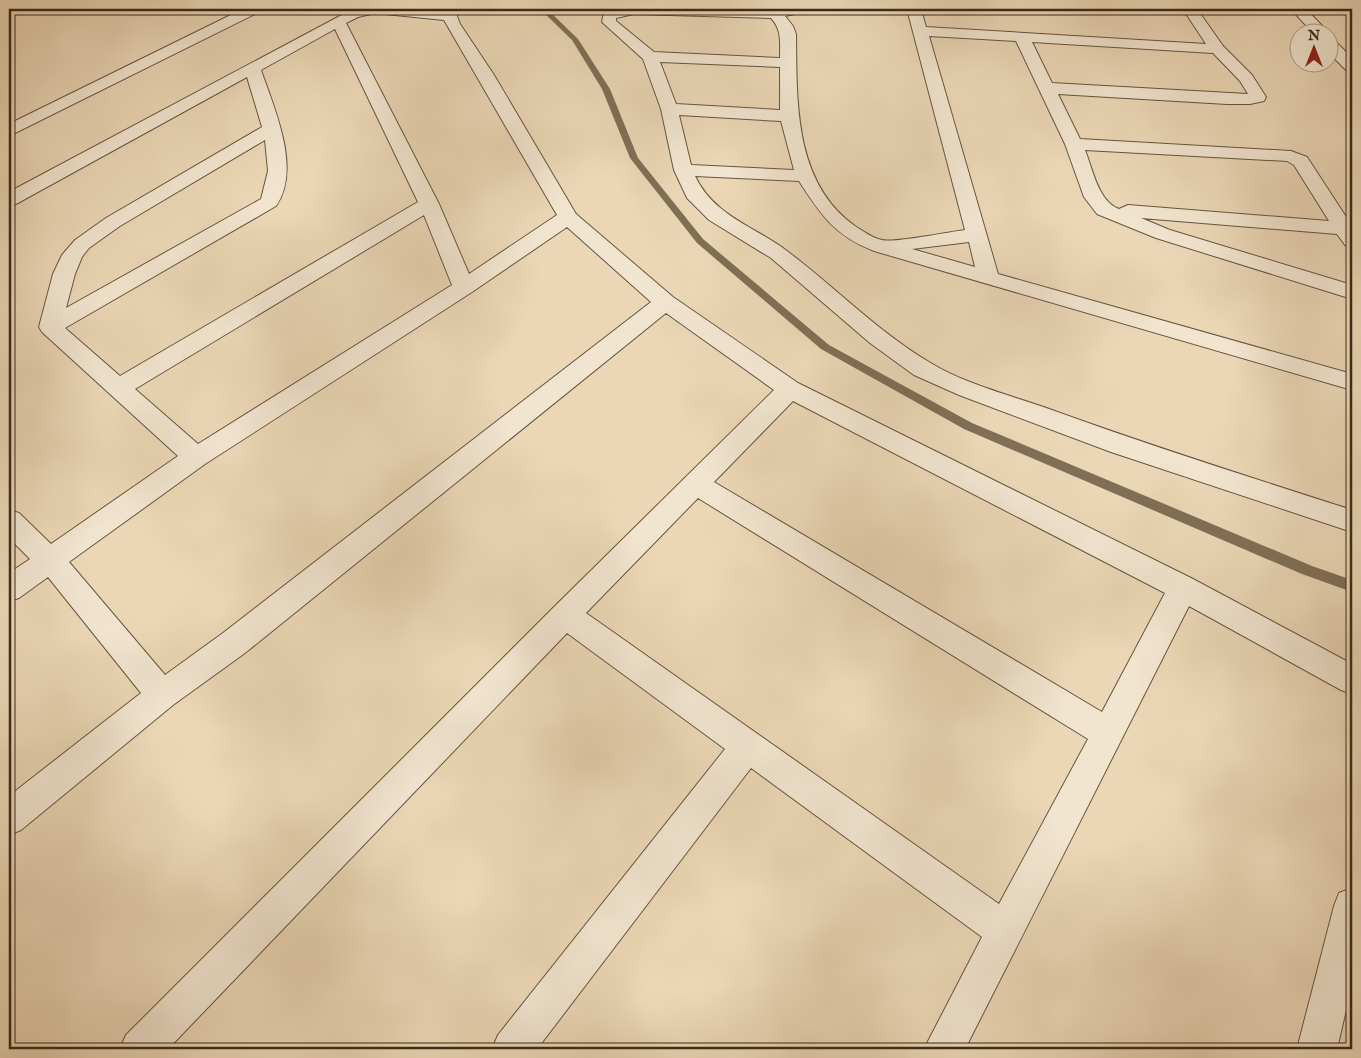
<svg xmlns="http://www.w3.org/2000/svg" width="1361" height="1058" viewBox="0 0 1361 1058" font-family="'IM FELL English',serif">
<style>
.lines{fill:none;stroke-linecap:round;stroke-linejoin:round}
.stream{fill:#806f56;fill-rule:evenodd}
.minor-casing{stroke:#665640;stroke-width:2}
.minor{fill:#f2e5d0;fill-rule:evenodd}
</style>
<rect width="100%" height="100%" fill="#ebd7b6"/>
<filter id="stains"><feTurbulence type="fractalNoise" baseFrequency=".004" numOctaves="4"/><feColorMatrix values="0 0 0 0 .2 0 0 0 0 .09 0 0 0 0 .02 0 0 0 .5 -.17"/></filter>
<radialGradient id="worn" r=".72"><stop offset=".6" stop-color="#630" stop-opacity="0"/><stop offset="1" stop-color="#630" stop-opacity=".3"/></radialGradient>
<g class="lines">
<path class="stream" d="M540,9H547L578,39L610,89L638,158L703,239L829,345L972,423L1312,566L1352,580V592L1302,574L964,429L821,349L697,243L630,158L602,89L572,40Z"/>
<g class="minor-casing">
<path id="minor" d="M243,9H261L259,12L9,136V124Z
M353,9L445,11L447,9H461L457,16L460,24L494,75L576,214L673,297L798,383L1193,579L1352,664V694L1341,690L1189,606L965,1049H924L982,937L751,768L537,1049H492L498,1035L725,749L567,633L168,1049H120L126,1035L555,606L774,390L666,313L245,653L173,705L21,830L9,835V796L141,693L48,577L19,598L9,601V573L30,559L9,538V510L19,513L51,544L178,456L42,332L39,327L53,274L62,255L75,240L106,218L262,127L247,77L16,204L9,206V192ZM375,13L444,20L557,215L469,274L439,204L346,23L358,17ZM335,29L418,202L120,376L65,328L276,206C302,169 274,108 261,70ZM265,140L268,171L261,199L66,308L75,274L82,257L89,248L120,226ZM424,215L452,285L198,444L135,389ZM567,227L651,302L223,633L165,675L69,562L205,464L472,292ZM793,401L1165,593L1102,712L714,482ZM698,498L1088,739L999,904L586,613Z
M618,9H806L804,12L785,16L793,26L796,34C797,100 793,182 855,226C863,231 872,238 882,240C895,243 948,232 965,230L907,9H921L926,27L1206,44L1183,9H1197L1223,46L1252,75L1266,97L1264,101L1250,104H1227L1058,94L1080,139L1291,151L1307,157L1352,226V247L1345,245L1337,234L1141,218L1170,230L1352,285V299L1156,238L1097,214L1084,197L1065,144L1016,41L929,36L998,274L1352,374V390L874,251C835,236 821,215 799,181L695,176C714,216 754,226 787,251C835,287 877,331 929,362C964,384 1013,396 1052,410C1151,446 1252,478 1352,510V532L1111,452L959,395L914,375L870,343L771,258L709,220L687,198L674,170L661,109L643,59L602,22L604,12ZM634,14L771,18C782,30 780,42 780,58L654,52L616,21V18ZM1032,42L1213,53L1240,81L1248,94L1052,83ZM660,62L780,67V110L676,104ZM679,115L781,121L794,170L691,165ZM1085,150L1287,161L1294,165L1329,221L1128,205L1119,209C1098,201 1093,170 1085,150ZM969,242L975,267L912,249Z
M1291,9H1306L1328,32H1312Z
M1328,38L1333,39L1352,58V72L1346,70L1328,52Z
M1352,888V984L1337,1049H1297L1334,906L1339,893Z"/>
</g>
<use href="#minor" class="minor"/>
</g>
<rect width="1361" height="1058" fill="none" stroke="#ebd7b6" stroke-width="30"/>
<rect x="10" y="10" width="1341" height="1038" fill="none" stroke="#3a2b18" stroke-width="2.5"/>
<rect x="15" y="15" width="1331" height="1028" fill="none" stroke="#3a2b18"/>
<g transform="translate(1314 48)"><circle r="24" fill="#f2e5d0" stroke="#a89b86"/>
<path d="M0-4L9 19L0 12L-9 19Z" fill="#8f2418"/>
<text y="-8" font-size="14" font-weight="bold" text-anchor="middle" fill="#3a2b18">N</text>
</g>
<rect width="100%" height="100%" filter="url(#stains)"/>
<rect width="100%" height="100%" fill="url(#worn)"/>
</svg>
